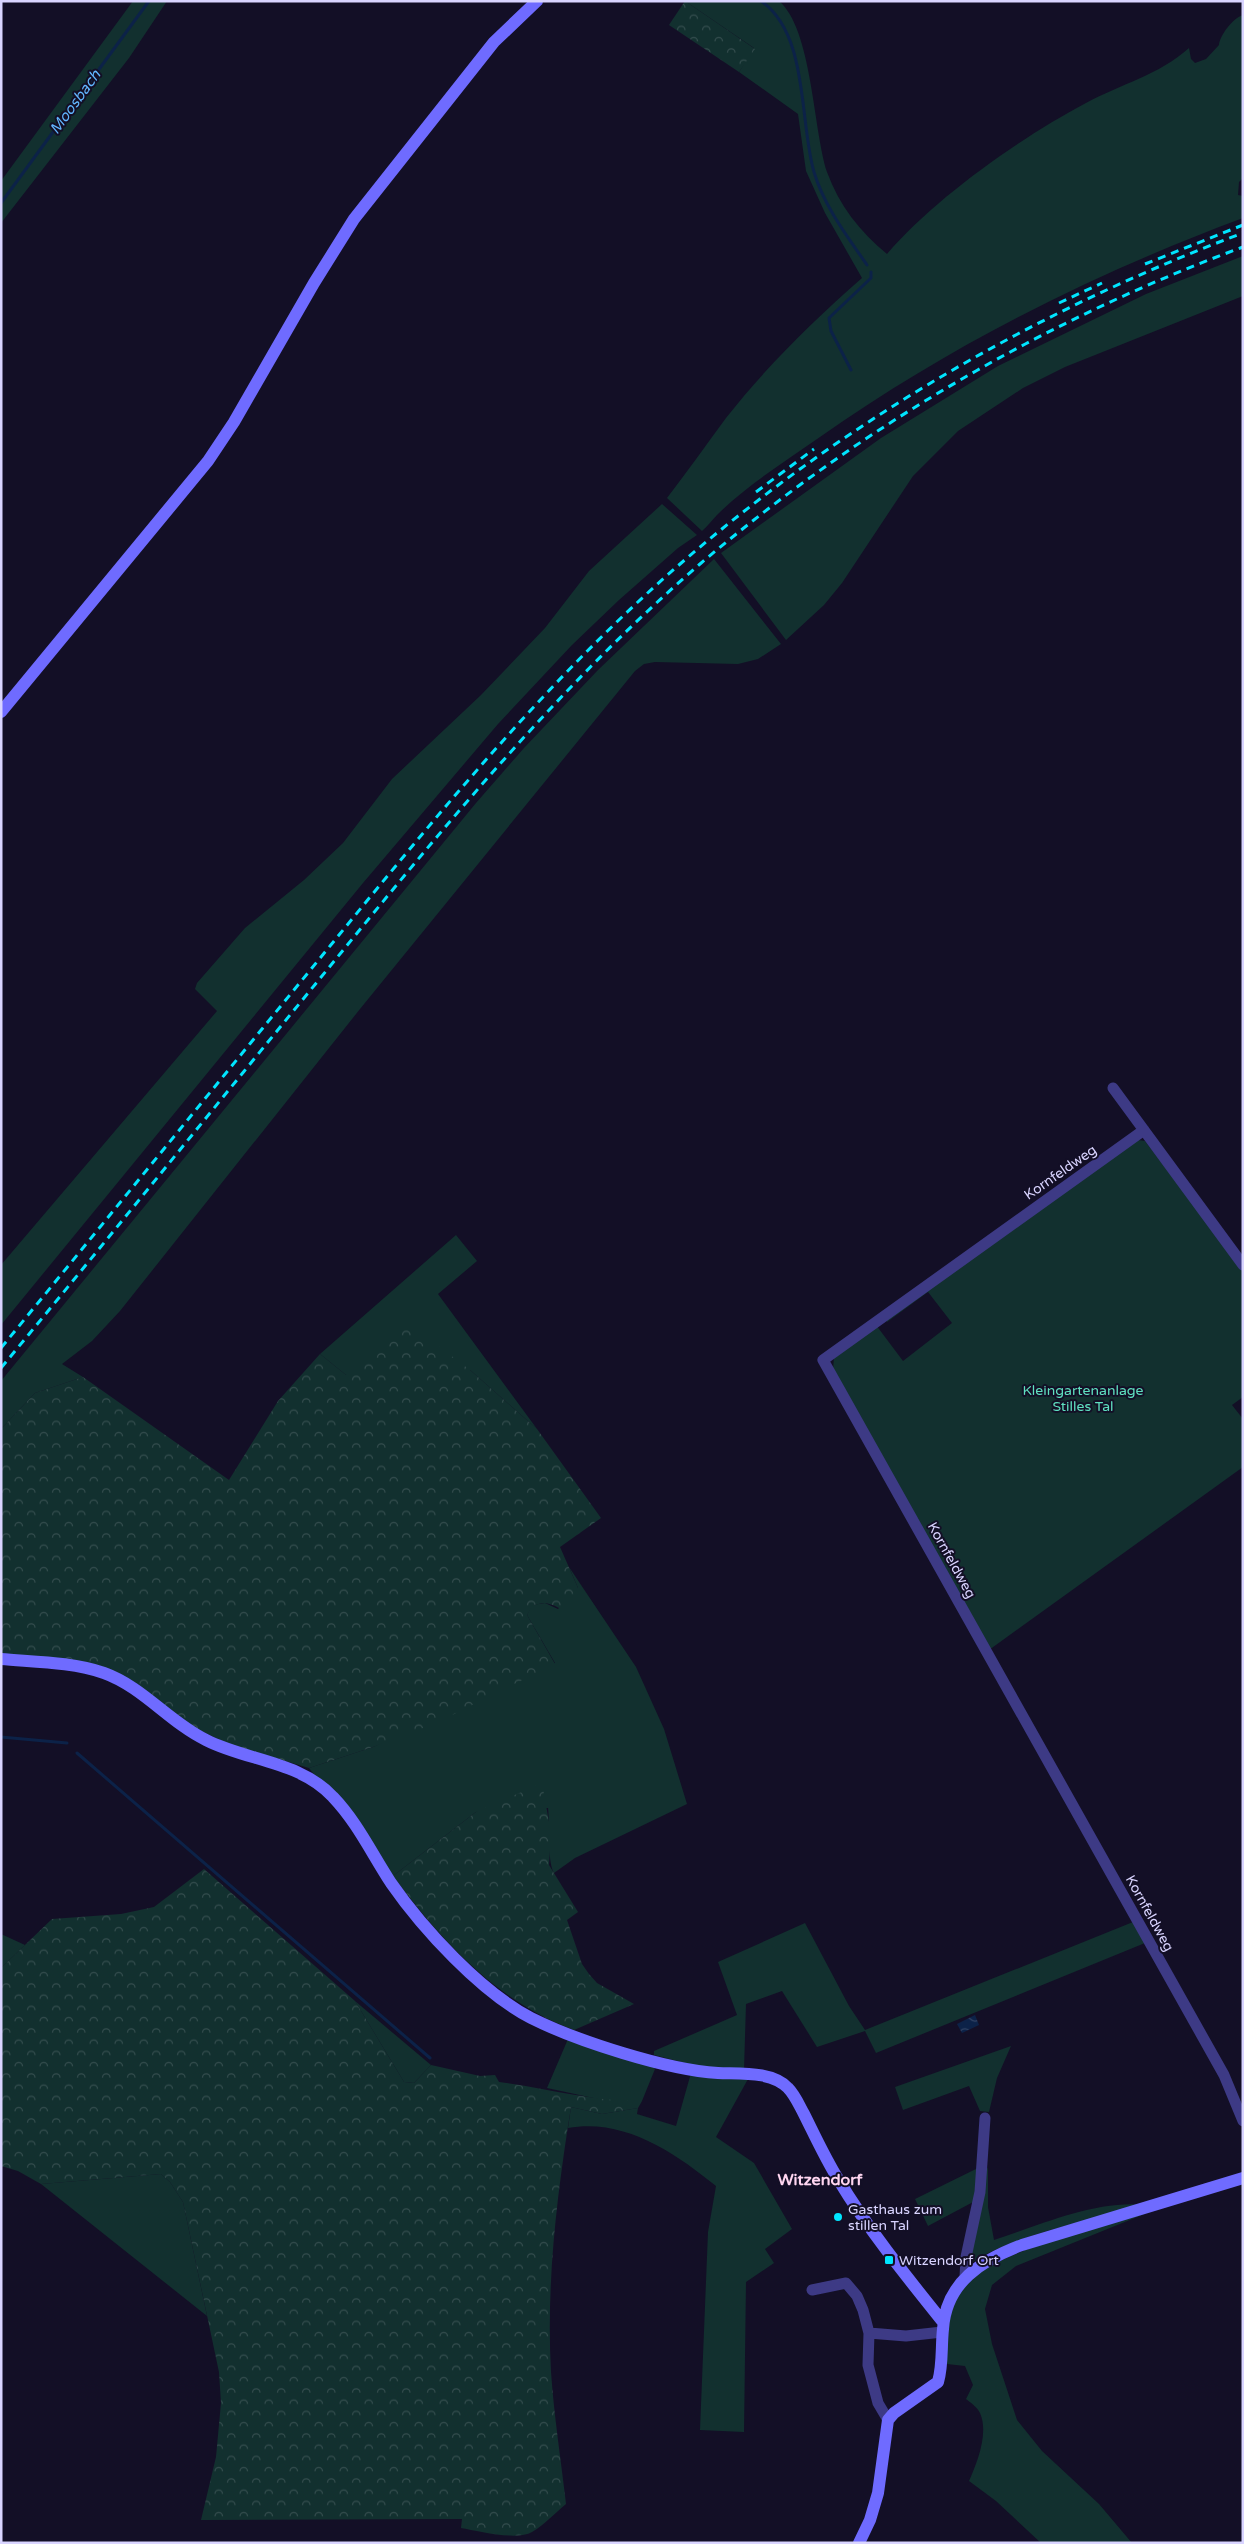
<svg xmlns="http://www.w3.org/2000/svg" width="1244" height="2544" viewBox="0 0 1244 2544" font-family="'Varela Round',sans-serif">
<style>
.green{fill:#12302f}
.forest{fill:url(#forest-crowns)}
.water{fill:url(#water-waves)}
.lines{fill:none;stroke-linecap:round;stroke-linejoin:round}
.stream{stroke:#0c2248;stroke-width:3}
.street{stroke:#3d3a85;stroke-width:11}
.secondary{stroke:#6f6bff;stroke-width:12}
.rail{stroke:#00e5ff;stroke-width:3;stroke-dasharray:8 6;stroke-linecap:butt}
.poi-dot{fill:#00e5ff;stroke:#130f26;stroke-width:2}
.labels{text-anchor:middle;stroke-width:4;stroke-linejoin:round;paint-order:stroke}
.street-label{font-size:14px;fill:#d9d4ff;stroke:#130f26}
.park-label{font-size:14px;fill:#5fe0c0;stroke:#130f26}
.poi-label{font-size:14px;fill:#d9d4ff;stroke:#130f26;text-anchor:start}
.water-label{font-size:15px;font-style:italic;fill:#62b6ff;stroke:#130f26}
.quarter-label{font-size:16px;font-weight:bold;fill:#ffd6f0;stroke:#130f26}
</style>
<defs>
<pattern id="forest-crowns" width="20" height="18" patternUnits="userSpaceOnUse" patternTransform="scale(1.25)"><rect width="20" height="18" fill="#12302f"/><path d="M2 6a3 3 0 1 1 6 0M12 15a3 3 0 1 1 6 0" fill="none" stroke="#344d4e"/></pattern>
<pattern id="water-waves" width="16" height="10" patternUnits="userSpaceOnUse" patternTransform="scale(1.25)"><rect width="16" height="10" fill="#0c2248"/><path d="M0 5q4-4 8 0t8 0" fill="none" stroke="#2f4163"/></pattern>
</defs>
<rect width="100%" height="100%" fill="#130f26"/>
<path class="green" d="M133,1H167L129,58L1,223V181Z
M685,1H779C812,29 813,128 827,172C839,205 860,232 887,254C935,198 1020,138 1086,103C1121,84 1159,75 1189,48L1191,59L1195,63L1206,59L1219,45C1220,35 1233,18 1243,15V178L1239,182L1238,195L1243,196V218C1093,274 951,345 820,437C786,461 747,485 717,515C712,520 708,526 702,531L667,498C687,472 706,445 726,418C766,367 813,321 862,278L825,213L806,171L798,114L739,72L754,48Z
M1243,256V296L1065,367L1023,388L958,431L913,476L842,583L824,605L786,640L721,553L881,438L998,366L1146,294Z
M662,504L697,535L678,548L619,600L572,645L498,724L363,883L1,1325V1265L217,1011L195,989L197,983L245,928L304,880L343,843L392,779L481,695L545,628L589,571Z
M714,559L781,644L758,659L738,664L655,662L644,664L635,671L360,1009L120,1311L92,1341L62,1364L83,1377L35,1393L1,1429V1381L476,803L524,748L598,670Z
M1138,1140L1145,1141L1243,1270V1397L1232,1405L1243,1419V1467L989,1650L833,1370L834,1357L876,1325L903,1361L952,1323L928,1292L887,1322L886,1320Z
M456,1235L477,1261L438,1294L537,1429L470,1370L346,1375L320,1354Z
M569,1567L636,1667L664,1729L687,1804L575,1858L554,1873C547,1861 550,1826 548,1808L476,1812L393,1876L309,1768L373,1747L555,1663L527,1615L532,1605L545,1603L558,1609L578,1588Z
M1133,1922L1145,1943L876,2053L865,2031L817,2047L782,1991L746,2004L744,2070L697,2066L654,2055V2051L737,2015L718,1962L805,1923L849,2006L865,2030Z
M1,1934L25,1945L1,1968Z
M355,2001L431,2065L414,2083L404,2082Z
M568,2039L652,2064L655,2069L642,2101L612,2102L547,2088Z
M1011,2046L997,2078L989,2112L980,2111L969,2086L903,2110L895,2087Z
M691,2073L748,2079L716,2137L754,2163L792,2229L765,2249L774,2263L746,2282L744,2432L700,2430L708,2232L716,2186C674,2152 624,2118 568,2128L571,2107L602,2114L638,2108L637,2114L676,2126Z
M985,2164L988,2169V2207L994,2240C1041,2225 1095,2200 1145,2205C1093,2220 1015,2234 971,2263L968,2258Z
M978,2168L975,2201L928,2226L915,2199Z
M161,2174L170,2182L183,2202L207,2316L41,2184Z
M1147,2213L1016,2266L992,2285L985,2309L992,2344L1017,2420L1042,2451L1099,2504L1132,2543H1041L996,2501L969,2481C977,2463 989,2433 980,2413C977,2407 971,2403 966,2399L973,2385L965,2366L947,2364C947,2336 946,2317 960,2291C980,2254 1106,2226 1147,2213Z"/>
<path class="forest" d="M685,1L755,49L739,72L669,25Z
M404,1320L470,1370L537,1429L601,1518L560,1547L578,1588L577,1600C559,1616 563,1606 545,1603C541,1603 536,1605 533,1605L527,1615L555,1664L436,1723L373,1747L309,1768L231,1745L195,1728L136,1683L1,1653V1429L35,1393L83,1377L229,1480L278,1401L320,1354L346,1375Z
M542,1783L551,1833L549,1865L578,1912L567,1920L582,1964L589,1974L597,1983L634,2004L574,2030C496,2001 442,1941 393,1876L476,1812Z
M204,1869L355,2001L404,2082L414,2083L431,2065L480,2076L495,2075L499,2082C547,2088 594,2102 642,2101L638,2108L602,2114L571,2107C557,2194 546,2284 551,2372C554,2416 561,2460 566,2504C555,2513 544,2525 532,2532C517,2541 478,2531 461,2528L462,2519L201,2520L216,2457L221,2403L219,2372L183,2202L170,2182L161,2174L41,2184L18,2171L1,2166V1968L52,1919L121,1914L154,1907Z"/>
<path class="water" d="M975,2015L979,2025L962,2033L957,2024Z"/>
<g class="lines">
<path class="stream" d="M761,1C809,34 799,121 814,172C824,206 847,236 867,265
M1,203L149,1
M851,370L831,331L829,318L871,278V272
M1,1737L67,1743
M77,1753L430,2058"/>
<path class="street" d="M1113,1088L1243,1265
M1144,1130L823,1360L1224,2075L1243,2121
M965,2277L966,2257L980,2192L985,2118
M812,2290L846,2283L857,2296L863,2310L869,2333L868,2365L878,2403L888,2420
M869,2333L906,2336L942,2332"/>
<path class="secondary" d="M1,712L208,461L234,422L314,283L354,219L494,42L537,1
M1,1659C35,1662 72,1662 104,1673C143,1687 169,1722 206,1740C247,1761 300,1761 333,1797C357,1822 372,1854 391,1883C423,1929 481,1992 531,2018C577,2041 667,2070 718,2073C740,2074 772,2071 788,2088C795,2095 799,2105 804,2114C815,2136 825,2158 838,2179C868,2229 906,2276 943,2322
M859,2543L870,2520L878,2493L888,2420L894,2413L938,2382C943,2365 941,2347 943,2329C946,2282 982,2260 1022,2245L1243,2178"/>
<path class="rail" d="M1145,264L1243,225
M1059,303L1102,283
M756,492L814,449
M1,1348C111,1214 220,1080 330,946C442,809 553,673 687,558C852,417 1040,309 1243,233
M1,1368C112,1234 221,1099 331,965C446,824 562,683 700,564C861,427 1045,320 1243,247"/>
</g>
<g class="poi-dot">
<circle cx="838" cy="2217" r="5"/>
<rect x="884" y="2255" width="10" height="10" rx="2.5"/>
</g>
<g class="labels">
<g class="street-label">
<text transform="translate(1060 1172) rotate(-35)" y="5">Kornfeldweg</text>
<text transform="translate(952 1560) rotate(61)" y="5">Kornfeldweg</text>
<text transform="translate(1150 1913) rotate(61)" y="5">Kornfeldweg</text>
</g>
<g class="park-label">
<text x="1083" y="1395">Kleingartenanlage<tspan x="1083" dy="16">Stilles Tal</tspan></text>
</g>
<g class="poi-label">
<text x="848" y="2214">Gasthaus zum<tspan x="848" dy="16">stillen Tal</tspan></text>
<text x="899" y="2265">Witzendorf Ort</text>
</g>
<g class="water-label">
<text transform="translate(75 102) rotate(-54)" y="5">Moosbach</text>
</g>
<g class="quarter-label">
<text x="820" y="2185">Witzendorf</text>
</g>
</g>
<rect width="1244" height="2544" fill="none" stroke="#d9d4ff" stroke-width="5"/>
</svg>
